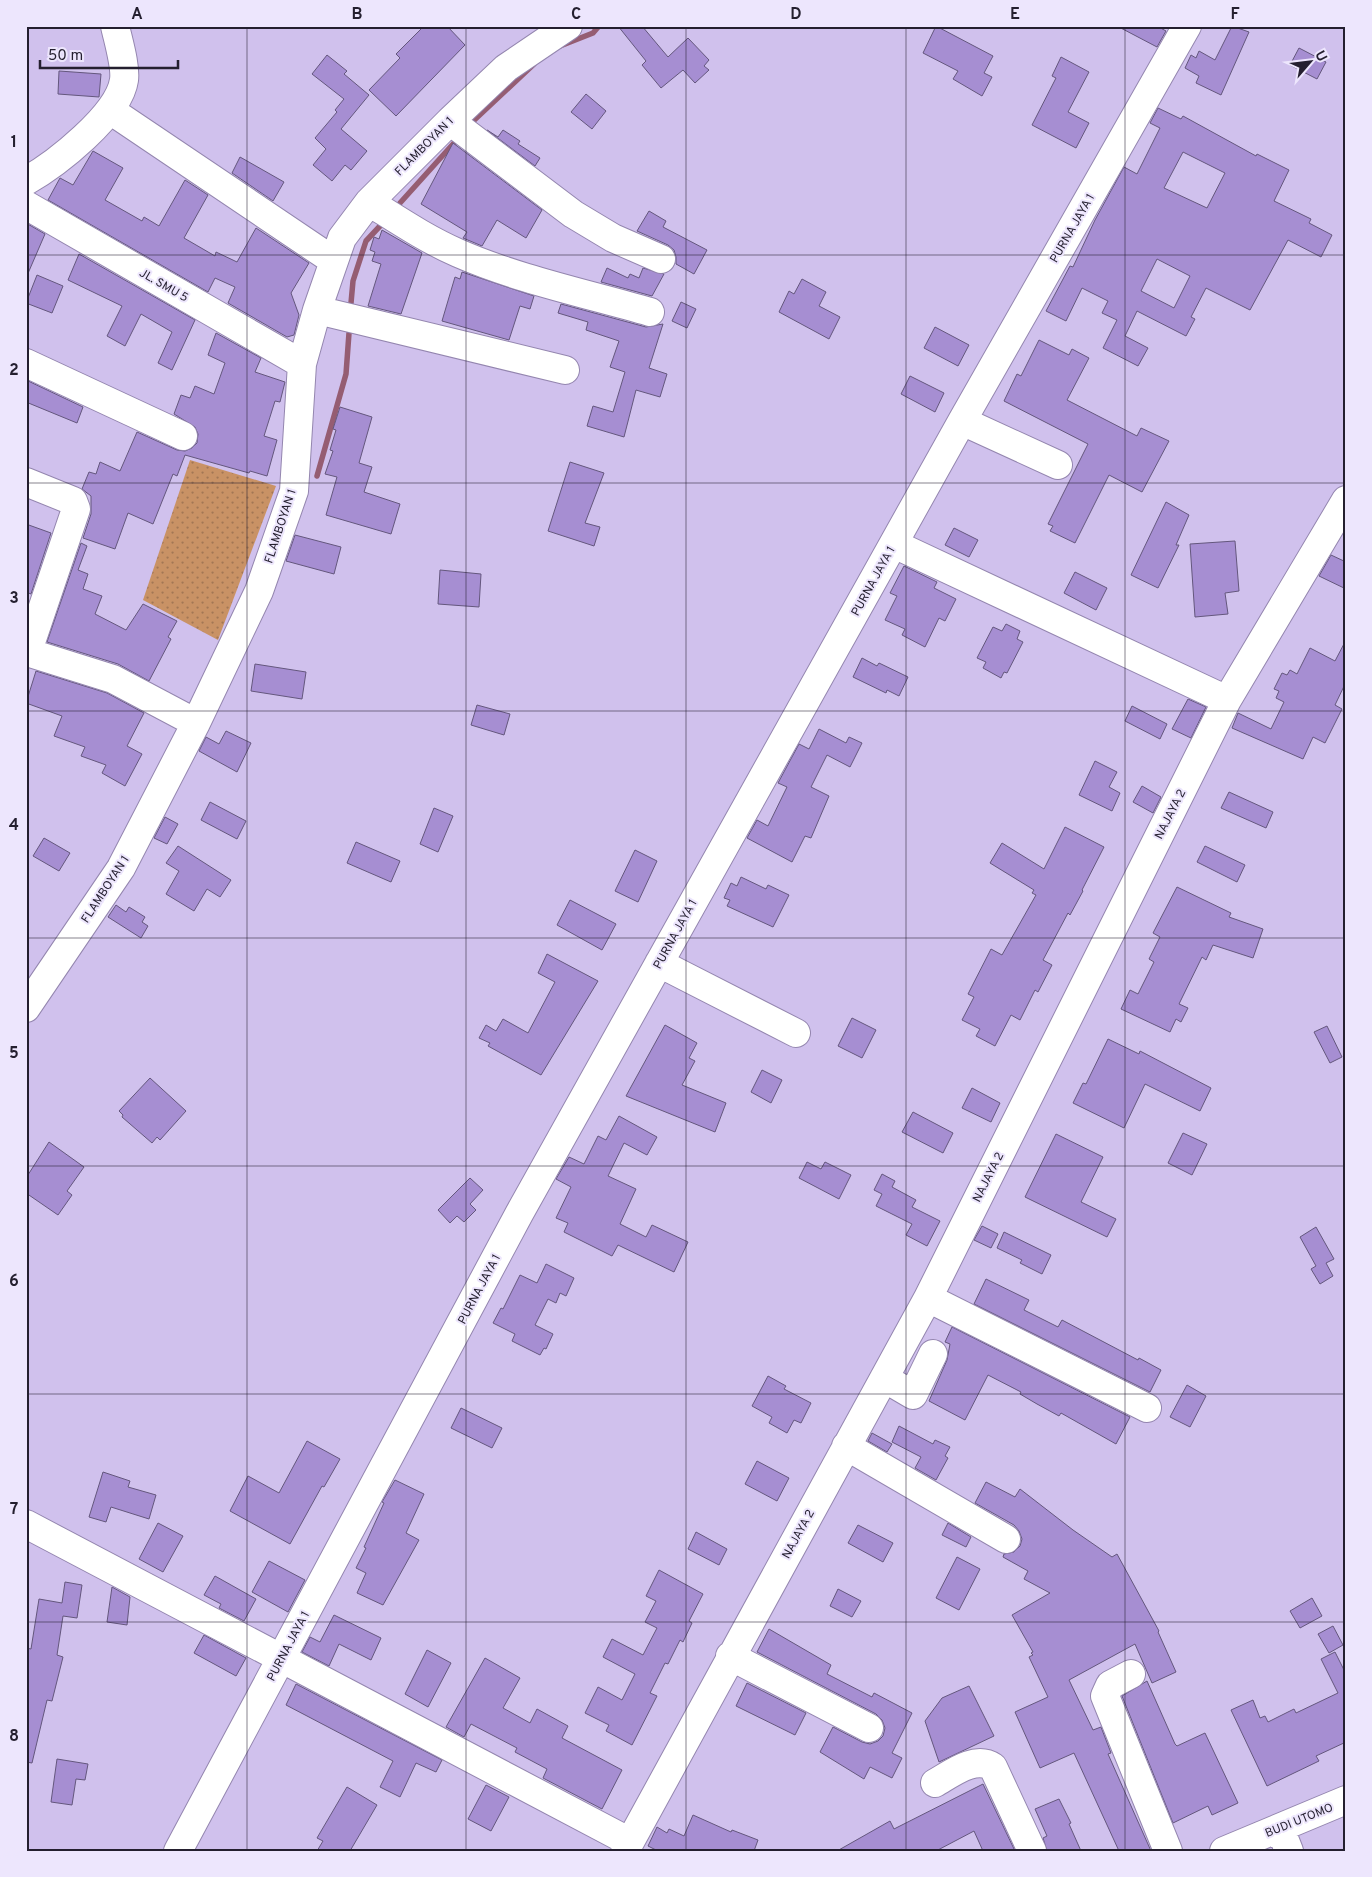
<svg xmlns="http://www.w3.org/2000/svg" width="1372" height="1877" viewBox="0 0 1372 1877" font-family="Overpass,sans-serif">
<style>
.grass{fill:url(#grass-dots)}
.lines{fill:none;stroke-linecap:round;stroke-linejoin:round}
.stream{stroke:#955d72;stroke-width:5.5}
.building{fill:#a68ed2;stroke:#64577d;fill-rule:evenodd}
.minor-casing{stroke:#9486af;stroke-width:30}
.minor{stroke:#fff;stroke-width:28}
.grid{fill:none;stroke:#241f2f;stroke-width:1;stroke-opacity:0.55}
.labels{text-anchor:middle;stroke-width:4;stroke-linejoin:round;paint-order:stroke}
.street-label{font-size:12px;fill:#241f2f;stroke:#ede6fd}
.neatline{fill:none;stroke:#241f2f;stroke-width:2}
.grid-label{font-size:16px;text-anchor:middle;font-weight:bold;fill:#241f2f}
</style>
<defs>
<pattern id="grass-dots" width="8" height="8" patternUnits="userSpaceOnUse" patternTransform="scale(1.25)"><rect width="8" height="8" fill="#c99265"/><path d="M2 2h.1M6 6h.1" fill="none" stroke="#a37754" stroke-width="1.8" stroke-linecap="round"/></pattern>
</defs>
<rect width="100%" height="100%" fill="#d0c1ed"/>
<path class="grass" d="M190,460L276,486L218,640L143,600Z"/>
<g class="lines">
<path class="stream" d="M560,46L593,33L599,26
M470,124L534,64
M400,203L454,143
M351,303L353,281L366,241L380,226
M317,476L346,374L349,333"/>
</g>
<path class="building" d="M424,26H447L465,45L396,116L369,90L400,58L396,54Z
M618,26H642L668,57L688,38L709,60L704,66L709,70L695,83L683,70L661,88L642,65L646,61Z
M936,26L993,56L984,73L992,77L982,96L953,79L958,71L923,53Z
M1117,26H1157L1166,31L1157,47Z
M1232,26L1249,32L1221,95L1196,83L1199,76L1185,68L1191,55L1196,58L1199,51L1215,60Z
M1299,48L1326,62L1317,79L1290,65Z
M327,55L347,71L344,74L369,95L341,129L367,151L351,170L345,165L332,181L313,165L326,149L315,138L337,112L335,110L344,99L312,74Z
M1061,57L1089,72L1068,112L1089,123L1076,148L1032,125L1056,78L1052,76Z
M59,71L101,74L99,97L58,94Z
M586,94L606,111L592,129L571,112Z
M1158,108L1181,119L1183,116L1256,156L1257,154L1289,170L1274,201L1311,219L1309,223L1332,235L1321,257L1288,240L1250,310L1206,288L1191,317L1195,319L1186,336L1137,311L1125,336L1148,348L1138,366L1103,348L1117,320L1102,313L1108,301L1082,288L1066,321L1046,311L1070,266L1073,267L1095,220L1124,167L1137,174L1160,128L1150,123ZM1183,152L1225,173L1207,208L1164,188ZM1157,259L1190,276L1174,308L1141,291Z
M487,130L498,137L503,130L520,141L518,144L540,158L535,166Z
M453,143L542,210L526,238L497,220L482,246L463,238L467,232L421,204Z
M93,151L123,168L105,200L142,221L144,217L159,226L185,180L208,195L184,238L215,256L216,252L237,262L256,228L309,263L291,293L299,315L294,335L287,337L228,303L235,287L215,278L208,292L48,200L60,178L73,185Z
M240,157L284,182L273,201L232,173Z
M649,211L666,221L663,227L707,250L694,274L676,264V257L674,250L668,245L637,231Z
M26,223L45,234L26,278Z
M382,230L422,253L401,314L368,306L381,264L372,261L375,252L370,250L374,237L379,239Z
M79,254L195,320L172,370L158,363L172,332L141,314L125,346L107,336L122,306L68,280Z
M607,268L628,278L630,274L639,278L643,268L664,274L652,296L601,282Z
M462,272L534,296L530,309L520,306L509,340L442,321L455,277L460,279Z
M37,275L63,286L52,313L26,303Z
M802,279L826,292L819,306L840,317L829,339L779,312L789,291L794,294Z
M681,302L696,309L687,328L672,321Z
M561,304L646,327L663,324L649,368L667,374L660,397L636,390L624,437L587,426L593,406L613,412L625,372L610,367L619,341L586,330L588,322L558,313Z
M935,327L969,345L958,366L924,348Z
M216,333L261,358L255,372L285,382L280,402L275,401L264,436L277,440L267,476L250,471L249,473L185,455L177,476L173,474L153,524L128,513L115,549L83,538L91,514V496L82,489L89,472L96,474L100,462L120,471L137,432L177,450L185,451L192,448L197,443L198,434L195,427L174,414L181,395L190,398L195,386L214,394L225,363L208,355Z
M1039,340L1069,355L1072,349L1089,358L1067,400L1137,436L1141,428L1169,441L1142,492L1109,475L1075,543L1050,531L1053,526L1048,524L1088,444L1004,401L1017,374L1021,376Z
M910,376L944,393L935,412L901,394Z
M26,380L83,407L77,423L26,402Z
M340,407L372,417L359,463L372,467L364,492L400,504L391,534L326,515L337,477L325,474L333,451L330,450L336,430L333,429Z
M570,462L604,473L585,523L600,527L594,546L548,531Z
M1166,502L1189,515L1176,545H1179L1158,588L1131,575Z
M26,524L51,533L31,594L26,592Z
M954,528L978,540L969,557L945,545Z
M295,535L341,547L334,574L286,561Z
M1235,541L1239,591L1225,593L1228,614L1195,617L1190,544Z
M81,543L87,546L78,570L88,574L83,589L102,596L95,614L126,630L143,604L177,621L168,637L171,639L149,681L118,664L47,642Z
M1331,555L1346,562V589L1319,576Z
M904,566L937,582L934,588L956,599L945,621L939,618L925,647L902,635L905,629L885,620L897,596L890,593Z
M440,570L481,574L479,607L438,604Z
M1075,572L1107,588L1096,610L1064,593Z
M1006,624L1020,631L1017,639L1023,642L1007,673L1004,672L1001,678L983,668L986,662L977,658L993,627L1002,631Z
M1346,640V682L1335,705L1342,709L1325,743L1313,737L1303,759L1232,728L1238,713L1271,729L1284,702L1276,698L1279,691L1274,689L1282,673L1287,675L1290,670L1297,674L1310,648L1335,661Z
M862,658L877,666L879,663L908,677L899,696L887,690L886,693L853,677Z
M255,664L306,672L302,699L251,691Z
M36,671L107,693L144,713L127,746L142,754L125,786L102,773L106,765L81,756L85,747L54,736L62,716L26,703Z
M1188,699L1206,707L1191,738L1172,729Z
M477,705L510,714L504,735L471,725Z
M1132,706L1167,724L1160,739L1125,721Z
M819,729L846,743L849,737L862,743L850,767L827,755L811,787L829,796L811,838L805,836L792,862L747,838L757,820L768,826L787,787L778,783L799,744L809,749Z
M226,731L251,743L237,772L199,751L206,737L219,744Z
M1095,761L1117,772L1109,787L1120,793L1112,811L1079,795Z
M1142,786L1161,797L1153,813L1133,802Z
M1229,792L1273,812L1266,828L1221,808Z
M210,802L246,821L237,839L201,820Z
M434,808L453,816L438,852L420,844Z
M165,817L178,824L167,844L154,838Z
M1065,827L1104,847L1082,890L1083,891L1070,915L1068,913L1043,960L1052,965L1038,992L1035,990L1020,1020L1011,1015L995,1046L976,1036L980,1029L962,1020L974,997L968,994L991,949L1002,955L1036,895L1032,893L1034,890L990,863L1002,843L1044,869Z
M44,838L70,853L59,871L33,856Z
M356,842L400,861L391,882L347,863Z
M178,846L231,880L220,897L207,889L194,911L166,894L179,871L166,863Z
M1205,846L1245,865L1237,882L1197,862Z
M635,850L657,861L638,902L615,891Z
M741,877L766,889L768,885L789,895L773,927L727,906L730,900L724,898L731,883L737,886Z
M1177,887L1231,913L1229,917L1263,929L1253,958L1213,945L1206,960L1202,957L1179,1004L1188,1008L1181,1022L1176,1019L1170,1032L1121,1009L1130,990L1138,994L1154,962L1149,959L1160,937L1153,933Z
M570,900L616,924L602,950L557,925Z
M116,905L126,912L129,907L145,917L142,922L148,926L141,938L108,917Z
M547,954L598,981L541,1075L488,1046L490,1043L479,1038L486,1025L496,1031L503,1019L528,1033L555,982L538,973Z
M852,1018L876,1030L862,1058L838,1046Z
M665,1025L697,1043L689,1058L695,1061L682,1085L726,1103L715,1132L626,1096Z
M1327,1026L1342,1057L1330,1063L1314,1032Z
M1108,1039L1139,1054L1140,1051L1211,1088L1200,1111L1145,1084L1124,1128L1073,1103L1083,1083L1086,1084Z
M762,1070L782,1080L771,1103L751,1092Z
M150,1078L186,1111L160,1140L157,1137L152,1143L122,1117L123,1115L119,1111Z
M972,1088L1000,1103L991,1122L962,1108Z
M913,1112L953,1133L943,1153L902,1132Z
M619,1116L657,1137L647,1155L624,1143L608,1176L636,1189L620,1224L646,1237L652,1225L688,1242L674,1272L618,1245L612,1256L564,1232L568,1223L556,1218L571,1187L556,1179L569,1157L584,1164L598,1136L606,1140Z
M1183,1133L1207,1144L1192,1175L1168,1163Z
M1056,1134L1103,1157L1081,1202L1116,1219L1107,1237L1025,1197Z
M49,1142L84,1167L67,1191L72,1195L58,1215L26,1193V1178Z
M807,1162L821,1169L825,1162L851,1175L839,1199L799,1178Z
M882,1174L895,1181L892,1187L916,1200L912,1207L940,1221L927,1246L906,1235L912,1224L876,1206L882,1194L874,1190Z
M470,1178L483,1190L470,1204L476,1210L464,1222L457,1216L450,1223L438,1210Z
M982,1226L998,1234L991,1248L974,1240Z
M1316,1227L1334,1259L1326,1263L1333,1276L1320,1284L1311,1269L1316,1266L1300,1237Z
M1004,1232L1051,1255L1042,1274L1020,1263L1022,1260L997,1248Z
M546,1264L574,1278L566,1296L560,1293L556,1303L548,1299L535,1325L553,1334L546,1349L544,1348L540,1355L512,1341L515,1334L493,1323L501,1308L503,1309L520,1275L537,1283Z
M986,1279L1029,1300L1024,1310L1058,1327L1062,1320L1138,1360L1139,1358L1161,1370L1150,1392L974,1304Z
M952,1327L1130,1417L1116,1444L1061,1413L1059,1416L1037,1404L1020,1394L1021,1392L988,1375L965,1420L929,1401L947,1360L950,1344L945,1342Z
M768,1376L786,1386L784,1389L811,1403L801,1423L794,1420L787,1433L769,1423L772,1417L752,1406Z
M1187,1385L1206,1396L1190,1427L1170,1417Z
M461,1408L502,1428L492,1448L451,1428Z
M899,1426L933,1444L935,1440L950,1447L945,1456L948,1458L936,1480L915,1468L921,1457L892,1442Z
M872,1433L892,1444L887,1452L868,1441Z
M307,1441L340,1459L324,1487L322,1486L290,1544L230,1511L248,1476L279,1493Z
M757,1461L789,1478L777,1501L745,1484Z
M103,1472L130,1481L128,1487L156,1495L149,1519L111,1507L106,1522L89,1517Z
M395,1480L424,1494L406,1533L419,1540L383,1605L357,1593L366,1573L356,1568L366,1548L364,1547L384,1503L382,1502Z
M986,1482L1015,1497L1020,1489L1073,1530L1112,1557L1117,1554L1159,1631L1158,1632L1176,1672L1152,1683L1135,1644L1069,1680L1093,1730L1101,1727L1111,1753L1108,1754L1151,1851H1119L1074,1753L1040,1768L1015,1712L1048,1697L1029,1657L1033,1655L1031,1653L1033,1652L1012,1615L1050,1593L1024,1579L1028,1571L1003,1557L1004,1554L1014,1552L1020,1546L1022,1539L1019,1531L1014,1525L975,1503Z
M158,1523L183,1536L163,1572L139,1559Z
M948,1523L971,1537L966,1547L942,1535Z
M858,1525L893,1543L883,1562L848,1543Z
M696,1532L727,1549L719,1565L688,1549Z
M957,1557L980,1569L959,1610L936,1598Z
M269,1561L305,1580L288,1612L252,1592Z
M659,1570L703,1594L689,1621L692,1623L683,1642L680,1640L668,1664L665,1663L650,1693L657,1696L632,1745L606,1731L609,1725L585,1713L598,1687L622,1700L635,1674L603,1657L612,1639L643,1655L657,1628L645,1622L656,1601L646,1596Z
M215,1576L256,1599L244,1621L219,1608L221,1604L204,1595Z
M65,1582L82,1585L77,1618L63,1616L57,1655L63,1657L52,1701L47,1700L32,1763L26,1762V1648L31,1649L39,1599L62,1603Z
M112,1587L130,1597L127,1625L107,1622Z
M838,1589L861,1601L852,1617L830,1606Z
M1312,1598L1322,1616L1300,1628L1290,1611Z
M334,1615L381,1638L371,1660L339,1644L329,1666L302,1652L310,1637L320,1642Z
M1333,1626L1343,1645L1329,1653L1318,1634Z
M769,1629L831,1665L827,1674L872,1697L874,1693L912,1713L892,1753L902,1758L892,1778L870,1767L864,1779L820,1752L833,1727L862,1742L870,1744L878,1741L883,1736L885,1728L882,1720L876,1714L757,1652Z
M204,1635L246,1658L236,1676L194,1653Z
M427,1650L451,1663L428,1707L405,1694Z
M1335,1652L1346,1674V1742L1316,1756L1319,1761L1267,1786L1231,1710L1253,1700L1260,1718L1265,1716L1268,1722L1294,1709L1296,1713L1338,1693L1321,1659Z
M485,1658L520,1678L503,1708L530,1723L537,1709L568,1726L562,1738L622,1770L602,1809L543,1778L547,1769L515,1752L517,1748L471,1724L464,1737L446,1727Z
M1147,1681L1175,1744L1177,1746L1205,1733L1238,1803L1212,1815L1208,1806L1173,1823L1122,1696Z
M747,1683L806,1713L795,1735L736,1706Z
M296,1684L442,1760L436,1772L416,1763L400,1797L380,1787L393,1761L286,1705Z
M969,1686L994,1736L939,1762L925,1721L942,1698Z
M57,1759L88,1764L85,1780L76,1779L72,1805L51,1802Z
M983,1784L1015,1851H983L974,1831L936,1851H837L890,1821L894,1829Z
M486,1785L509,1797L491,1831L468,1819Z
M347,1787L377,1805L350,1851H317L323,1841L317,1838Z
M1059,1799L1071,1823L1069,1824L1081,1851H1047L1043,1838L1047,1836L1035,1809Z
M693,1815L731,1832L732,1830L758,1840L754,1851H658L648,1846L657,1827L667,1833L669,1829L684,1836Z"/>
<g class="lines">
<g class="minor-casing">
<path id="minor" d="M110,110L334,261
M450,121L573,214L613,238L661,259
M26,181C56,164 119,115 124,80C126,66 118,40 115,26
M369,202C398,220 426,239 458,253C517,279 588,294 650,312
M26,205L302,364
M317,310L565,370
M26,363L183,436
M962,421L1058,465
M26,482L73,501L76,509L30,645V653L113,679L196,723
M894,544L1227,700
M659,963L796,1033
M26,1008L121,868L196,723L259,591L294,491L302,364L317,310L342,238L369,202L450,121L506,68L568,26
M928,1298L1147,1408
M884,1378L913,1395L933,1354
M846,1446L1006,1539
M26,1524L630,1842
M730,1656L869,1728
M1131,1674L1110,1685L1105,1696L1168,1851
M935,1783C951,1774 975,1755 993,1767L1032,1851
M1280,1828L1289,1851
M178,1851L519,1214L962,421L1187,26
M625,1851L928,1298L1227,700L1346,500
M1224,1851L1346,1800"/>
</g>
<use href="#minor" class="minor"/>
</g>
<path class="grid" d="M247,26V1851M466,26V1851M686,26V1851M906,26V1851M1125,26V1851M26,255H1346M26,483H1346M26,711H1346M26,938H1346M26,1166H1346M26,1394H1346M26,1622H1346"/>
<g class="labels">
<g class="street-label">
<text transform="translate(424 146) rotate(-45)" y="4">FLAMBOYAN 1</text>
<text transform="translate(1072 228) rotate(-60)" y="4">PURNA JAYA 1</text>
<text transform="translate(164 285) rotate(30)" y="4">JL. SMU 5</text>
<text transform="translate(280 526) rotate(-72)" y="4">FLAMBOYAN 1</text>
<text transform="translate(873 581) rotate(-61)" y="4">PURNA JAYA 1</text>
<text transform="translate(1170 814) rotate(-63)" y="4">NAJAYA 2</text>
<text transform="translate(105 889) rotate(-57)" y="4">FLAMBOYAN 1</text>
<text transform="translate(675 934) rotate(-61)" y="4">PURNA JAYA 1</text>
<text transform="translate(988 1177) rotate(-63)" y="4">NAJAYA 2</text>
<text transform="translate(479 1289) rotate(-62)" y="4">PURNA JAYA 1</text>
<text transform="translate(798 1534) rotate(-61)" y="4">NAJAYA 2</text>
<text transform="translate(288 1646) rotate(-62)" y="4">PURNA JAYA 1</text>
<text transform="translate(1299 1820) rotate(-22)" y="4">BUDI UTOMO</text>
</g>
</g>
<rect width="1372" height="1877" fill="none" stroke="#ede6fd" stroke-width="55"/>
<g transform="translate(1310 62) rotate(62)" stroke="#ede6fd" stroke-width="4" paint-order="stroke">
<path d="M0-4L9 19L0 12L-9 19Z" fill="#241f2f"/>
<text y="-8" font-size="14" font-weight="bold" text-anchor="middle" fill="#241f2f">U</text>
</g>
<path d="M40 60v8h138v-8" fill="none" stroke="#241f2f" stroke-width="2.5"/>
<text x="48" y="60" font-size="15" fill="#241f2f" stroke="#ede6fd" stroke-width="4" paint-order="stroke">50 m</text>
<rect x="28" y="28" width="1316" height="1822" class="neatline"/>
<g class="grid-label">
<text x="137" y="19">A</text>
<text x="357" y="19">B</text>
<text x="576" y="19">C</text>
<text x="796" y="19">D</text>
<text x="1015" y="19">E</text>
<text x="1235" y="19">F</text>
<text x="14" y="147">1</text>
<text x="14" y="375">2</text>
<text x="14" y="603">3</text>
<text x="14" y="830">4</text>
<text x="14" y="1058">5</text>
<text x="14" y="1286">6</text>
<text x="14" y="1514">7</text>
<text x="14" y="1741">8</text>
</g>
</svg>
